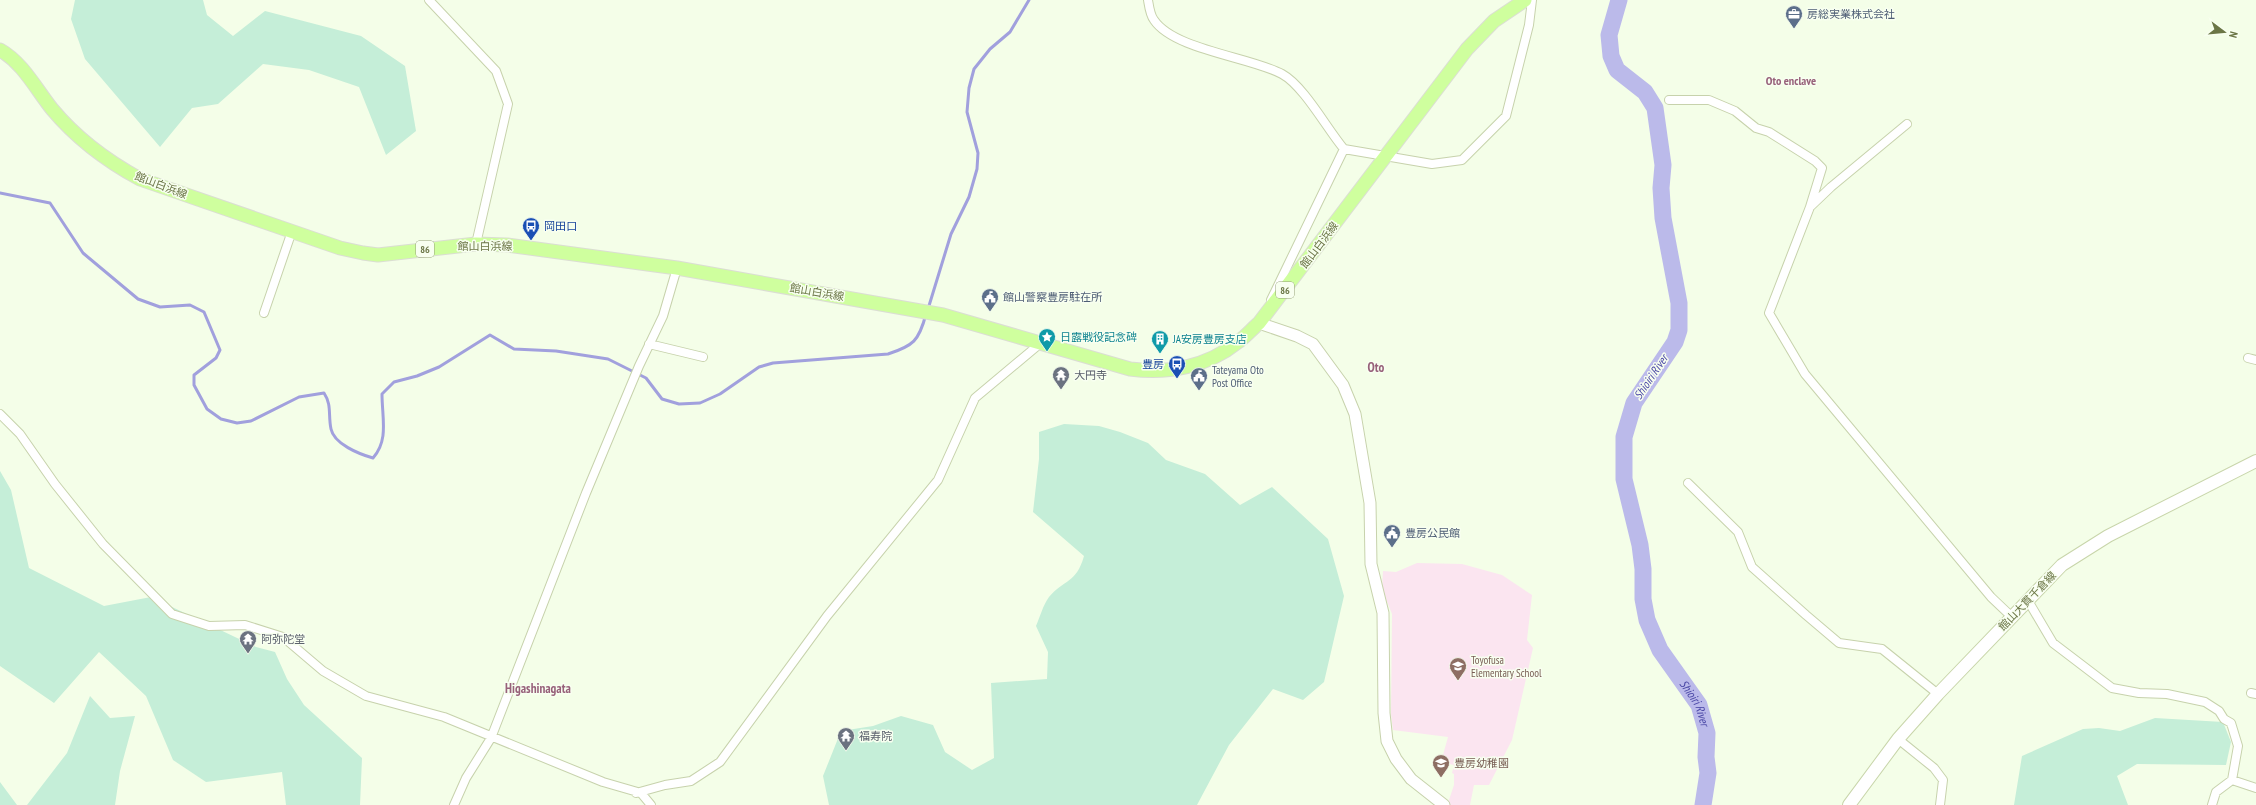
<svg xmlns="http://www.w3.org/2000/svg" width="2256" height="805" viewBox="0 0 2256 805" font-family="'PT Sans Narrow','Noto Sans JP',sans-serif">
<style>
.education{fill:#fbe5f0}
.green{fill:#c5eed8}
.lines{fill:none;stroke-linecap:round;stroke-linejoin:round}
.stream{stroke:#a1a0dd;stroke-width:3}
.river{stroke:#bbbaea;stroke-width:17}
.minor-casing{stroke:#c7d2ac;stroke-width:10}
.tertiary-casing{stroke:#c7d2ac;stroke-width:13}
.secondary-casing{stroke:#c8d5aa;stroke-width:14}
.primary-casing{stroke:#dbded3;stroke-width:15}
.minor{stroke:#fff;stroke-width:8}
.tertiary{stroke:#fff;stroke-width:11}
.secondary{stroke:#fff;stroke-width:12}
.primary{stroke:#cfff9e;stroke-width:13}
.labels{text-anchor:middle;stroke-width:3;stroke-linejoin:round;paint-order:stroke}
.shield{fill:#f8fff0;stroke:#959f79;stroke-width:1}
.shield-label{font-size:10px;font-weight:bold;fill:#6b7646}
.service-label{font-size:11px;fill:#4e5e75;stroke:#f8fff0;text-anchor:start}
.street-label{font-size:11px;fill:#6b7646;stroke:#f8fff0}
.transit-label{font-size:11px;fill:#164399;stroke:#f8fff0;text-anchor:start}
.culture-label{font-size:11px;fill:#0d838f;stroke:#f8fff0;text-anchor:start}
.worship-label{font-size:11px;fill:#5b616d;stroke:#f8fff0;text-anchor:start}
.education-label{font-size:11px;fill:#785e54;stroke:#f8fff0;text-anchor:start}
.neighbourhood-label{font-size:12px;font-weight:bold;fill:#97617a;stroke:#f8fff0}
.water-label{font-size:12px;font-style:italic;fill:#4c49a7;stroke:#f8fff0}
.quarter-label{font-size:13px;font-weight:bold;fill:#97617a;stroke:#f8fff0}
</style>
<rect width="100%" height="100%" fill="#f4fee8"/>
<path class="education" d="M1417,563L1462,564L1502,575L1532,595L1527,640L1533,648L1512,740L1489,785H1474L1470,805H1450L1448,803L1454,785V774L1452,773L1454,765L1441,762L1448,737L1393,730L1391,714L1392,614L1382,589L1383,571L1396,572Z"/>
<path class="green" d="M75,0H203L207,15L233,36L265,11L361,36L405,66L416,131L386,155L359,87L309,70L263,64L218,104L192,108L160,147L85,59L71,19Z
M1064,424L1099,426L1120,432L1148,443L1166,460L1205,474L1240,505L1272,487L1328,539L1344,596L1324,682L1303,700L1273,689L1229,745L1197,805H829L823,776L841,731L873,726L901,716L933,725L945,752L972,770L994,758L991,683L1047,679L1048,652L1036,626C1040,617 1043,605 1049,597C1064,579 1076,584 1084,556L1033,512L1039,459V432Z
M0,471L11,490L29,568L104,606L151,597L256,647L275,652L287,679L304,705L362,758L360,805H286L282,772L206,782L173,760L146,696L99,652L54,703L0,666Z
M90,696L110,718L135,716L120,771L115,805H27L67,753Z
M2155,718L2223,722L2231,742L2226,765L2137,764L2117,776L2128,805H2014L2022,756L2083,729L2099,728L2120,731Z
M0,782L17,805H0Z"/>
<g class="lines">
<path class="stream" d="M0,193L50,203L83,253L138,299L160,307L190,305L204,312L220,350L216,358L194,375V385L207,409L221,419L237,423L251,421L299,397L324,393C332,405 328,415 331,429C334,444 359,454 373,458C389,440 382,418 382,394L394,382L417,376L439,367L490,335L514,349L556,351L608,359L646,378L662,399L679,404L700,403L720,394L759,367L773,363L888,354C913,346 919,341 926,314
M928,309L951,234L969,197L977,169L978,153L967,112L969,88L974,69L990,49L1010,32L1029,0"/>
<path class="river" id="s1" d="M1619,0L1609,35L1611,56L1617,70L1645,92L1655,108L1663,165L1661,188L1663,218L1679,303V330L1675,342L1634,403L1624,437V479L1640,545L1643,569V599L1647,620L1660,650L1699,705L1707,733L1706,757L1708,773L1703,805"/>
<g class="minor-casing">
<path id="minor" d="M429,0L496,71L508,104L476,244
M1148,0C1149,6 1150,15 1154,20C1174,50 1251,57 1282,74C1304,86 1327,129 1344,149L1432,164L1462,160L1506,116L1529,25L1532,0
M1669,100H1709L1735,111L1756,128L1769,132L1815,161L1822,168L1810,207
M1907,124L1831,187L1810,207L1769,313L1805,374L1991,597L2011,616
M1271,300L1344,149
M264,313L292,231
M649,344L703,357
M2248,358L2256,360
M0,414L20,434L55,484L103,544L172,614L209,626L245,625L283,637L323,671L366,696L444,717L603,782L641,793L651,805
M1688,483L1738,532L1752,567L1806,615L1839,643L1882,649L1938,694
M2027,599L2053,643L2112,688L2139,693L2167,694L2205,702L2219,711L2224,719L2231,723L2238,746L2232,780L2216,792L2212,805
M2251,693L2256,694
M1898,739L1934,768L1943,780L1940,805
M2232,780L2256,788
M636,793L665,785L691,781L720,762L827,616L938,480L975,398L1042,342
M454,805L466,778L491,738L586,493L639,366L663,316L677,268"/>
</g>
<g class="tertiary-casing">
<path id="tertiary" d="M1259,323L1297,336L1313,344L1343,385L1355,414L1370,503L1371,564L1383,613L1384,713L1387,741L1396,759L1411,779L1444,805"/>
</g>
<g class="secondary-casing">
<path id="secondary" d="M1849,805L1898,739L1938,694L2062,565L2108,536L2256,461"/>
</g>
<g class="primary-casing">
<path id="primary" d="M0,50C23,63 36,89 52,109C77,139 105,160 140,179L340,248L363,253L378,255L476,244L507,245L677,268L943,315L1130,369C1168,374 1207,367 1238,342C1246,336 1252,329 1259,323L1467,49L1494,21L1525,0"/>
</g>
<use href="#minor" class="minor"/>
<use href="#tertiary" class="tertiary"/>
<use href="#secondary" class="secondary"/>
<use href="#primary" class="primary"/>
</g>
<defs>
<g id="office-pin" transform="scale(0.9)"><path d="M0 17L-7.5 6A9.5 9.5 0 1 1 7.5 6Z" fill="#5c6f8a" stroke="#f8fff0"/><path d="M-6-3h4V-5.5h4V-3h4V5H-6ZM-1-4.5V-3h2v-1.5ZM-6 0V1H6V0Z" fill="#fff"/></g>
<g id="bus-pin" transform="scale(0.9)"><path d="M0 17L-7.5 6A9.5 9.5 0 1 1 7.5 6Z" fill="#1a4fb4" stroke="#f8fff0"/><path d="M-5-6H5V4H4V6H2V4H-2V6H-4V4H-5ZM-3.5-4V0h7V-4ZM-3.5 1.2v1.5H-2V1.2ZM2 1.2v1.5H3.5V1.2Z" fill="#fff"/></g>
<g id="civic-pin" transform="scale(0.9)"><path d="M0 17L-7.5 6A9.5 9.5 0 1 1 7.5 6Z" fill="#5c6f8a" stroke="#f8fff0"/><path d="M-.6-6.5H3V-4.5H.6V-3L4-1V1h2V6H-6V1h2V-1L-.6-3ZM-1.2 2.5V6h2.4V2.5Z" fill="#fff"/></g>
<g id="sight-pin" transform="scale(0.9)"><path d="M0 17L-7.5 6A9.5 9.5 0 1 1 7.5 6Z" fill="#0f9aa8" stroke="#f8fff0"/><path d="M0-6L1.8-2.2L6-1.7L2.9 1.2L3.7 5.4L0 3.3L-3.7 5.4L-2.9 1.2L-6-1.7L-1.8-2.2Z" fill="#fff"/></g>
<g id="building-pin" transform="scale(0.9)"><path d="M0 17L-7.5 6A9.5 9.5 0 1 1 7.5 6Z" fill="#0f9aa8" stroke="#f8fff0"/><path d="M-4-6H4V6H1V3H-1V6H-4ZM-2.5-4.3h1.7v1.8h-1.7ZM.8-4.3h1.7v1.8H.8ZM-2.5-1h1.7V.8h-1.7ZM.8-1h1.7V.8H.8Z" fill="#fff"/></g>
<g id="temple-pin" transform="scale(0.9)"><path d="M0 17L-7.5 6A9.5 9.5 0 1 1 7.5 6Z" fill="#6b7280" stroke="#f8fff0"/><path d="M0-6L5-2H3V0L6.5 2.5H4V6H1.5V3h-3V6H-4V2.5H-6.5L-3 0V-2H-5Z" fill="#fff"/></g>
<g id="school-pin" transform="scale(0.9)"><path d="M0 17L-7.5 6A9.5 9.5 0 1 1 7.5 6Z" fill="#8d6e63" stroke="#f8fff0"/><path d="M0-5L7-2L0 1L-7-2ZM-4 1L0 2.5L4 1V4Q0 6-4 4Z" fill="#fff"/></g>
</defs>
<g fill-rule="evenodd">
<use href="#office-pin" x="1794" y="14"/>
<use href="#bus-pin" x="531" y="226"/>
<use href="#civic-pin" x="990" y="297"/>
<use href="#sight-pin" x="1047" y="337"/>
<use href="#building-pin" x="1160" y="339"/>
<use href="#bus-pin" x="1177" y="364"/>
<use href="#temple-pin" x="1061" y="375"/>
<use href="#civic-pin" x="1199" y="376"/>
<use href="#civic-pin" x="1392" y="533"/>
<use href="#temple-pin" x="248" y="639"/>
<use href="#school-pin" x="1458" y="666"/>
<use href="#temple-pin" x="846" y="736"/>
<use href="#school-pin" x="1441" y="763"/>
</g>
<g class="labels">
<g class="shield">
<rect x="416" y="241" width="18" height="16" rx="3"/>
<rect x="1276" y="282" width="18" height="16" rx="3"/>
</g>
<g class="shield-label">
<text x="425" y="253">86</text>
<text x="1285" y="294">86</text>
</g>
<g class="service-label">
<text x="1807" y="18">房総実業株式会社</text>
<text x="1003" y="301">館山警察豊房駐在所</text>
<text x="1212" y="374">Tateyama Oto<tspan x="1212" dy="13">Post Office</tspan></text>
<text x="1405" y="537">豊房公民館</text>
</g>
<g class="street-label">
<text transform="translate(161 185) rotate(21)" y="4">館山白浜線</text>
<text transform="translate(1319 245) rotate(-53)" y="4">館山白浜線</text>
<text x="485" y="250">館山白浜線</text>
<text transform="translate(817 292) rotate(10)" y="4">館山白浜線</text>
<text transform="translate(2027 601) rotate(-46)" y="4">館山大貫千倉線</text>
</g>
<g class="transit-label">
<text x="544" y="230">岡田口</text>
<text x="1164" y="368" text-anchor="end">豊房</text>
</g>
<g class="culture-label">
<text x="1060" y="341">日露戦役記念碑</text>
<text x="1173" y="343">JA安房豊房支店</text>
</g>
<g class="worship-label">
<text x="1074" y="379">大円寺</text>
<text x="261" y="643">阿弥陀堂</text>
<text x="859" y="740">福寿院</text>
</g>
<g class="education-label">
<text x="1471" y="664">Toyofusa<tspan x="1471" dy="13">Elementary School</tspan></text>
<text x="1454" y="767">豊房幼稚園</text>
</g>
<g class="neighbourhood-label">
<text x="1791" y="85">Oto enclave</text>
</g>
<g class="water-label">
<text transform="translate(1651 377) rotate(-56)" y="4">Shioiri River</text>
<text dy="4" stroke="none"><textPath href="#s1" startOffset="755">Shioiri River</textPath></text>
</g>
<g class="quarter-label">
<text x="1376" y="372">Oto</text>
<text x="538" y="693">Higashinagata</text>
</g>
</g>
<g transform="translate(2224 32) rotate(106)" stroke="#f8fff0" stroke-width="3" paint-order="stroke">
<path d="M0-3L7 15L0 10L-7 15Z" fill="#6b7646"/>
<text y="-6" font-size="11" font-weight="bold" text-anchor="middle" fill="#6b7646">N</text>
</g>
</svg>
